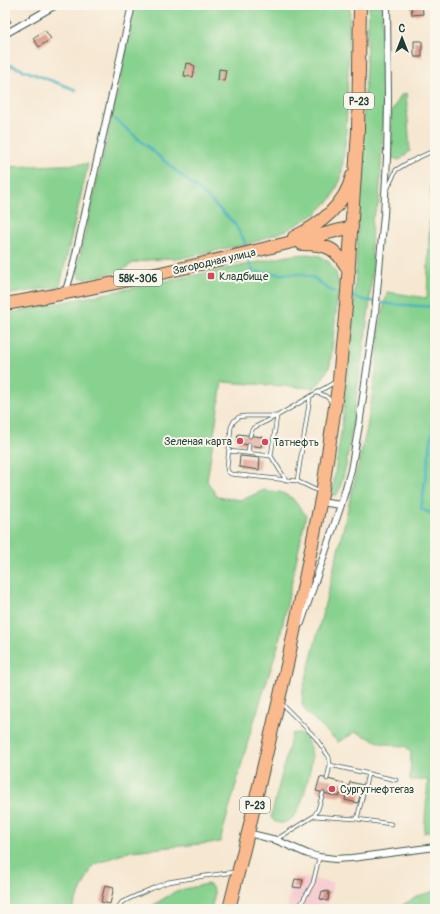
<svg xmlns="http://www.w3.org/2000/svg" width="440" height="914" viewBox="0 0 440 914" font-family="Pangolin,sans-serif">
<style>
.built{fill:#f7cfd2}
.green{fill:#88d28f;stroke:#548862}
.lines{fill:none;stroke-linecap:round;stroke-linejoin:round}
.stream{stroke:#44b2bf;stroke-width:2.5}
.building{fill:#da9383}
.lane-casing{stroke:#3f564c;stroke-width:4.5}
.street-casing{stroke:#3f564c;stroke-width:8}
.highway-casing{stroke:#3f564c;stroke-width:14}
.lane{stroke:#fff;stroke-width:3}
.street{stroke:#fff;stroke-width:6}
.highway{stroke:#fbba8d;stroke-width:12}
.poi-dot{fill:#d1495b;stroke:#fbf7ec;stroke-width:1.5}
.labels{text-anchor:middle;stroke-width:4;stroke-linejoin:round;paint-order:stroke}
.shield{fill:#fbf7ec;stroke:#61756b;stroke-width:1}
.shield-label{font-size:10px;font-weight:bold;fill:#1f3d34}
.street-label{font-size:11px;fill:#1f3d34;stroke:#fbf7ec}
.poi-label{font-size:11px;fill:#1f3d34;stroke:#fbf7ec;text-anchor:start}
</style>
<rect width="100%" height="100%" fill="#fbf7ec"/>
<filter id="ink" filterUnits="userSpaceOnUse"><feTurbulence type="fractalNoise" baseFrequency=".025" numOctaves="2"/><feDisplacementMap in="SourceGraphic" scale="8" xChannelSelector="R" yChannelSelector="G"/><feConvolveMatrix kernelMatrix="1 2 1 2 8 2 1 2 1" color-interpolation-filters="sRGB"/></filter>
<filter id="wash" filterUnits="userSpaceOnUse"><feTurbulence type="fractalNoise" baseFrequency=".012" numOctaves="4" result="noise"/><feDisplacementMap in="SourceGraphic" scale="16" xChannelSelector="R" yChannelSelector="G"/><feGaussianBlur stdDeviation="0.9" result="paint"/><feColorMatrix in="noise" values="0 0 0 0 0 0 0 0 0 0 0 0 0 0 0 0 0 1.4 0 .05"/><feComposite in="paint" operator="in"/></filter>
<g filter="url(#wash)">
<rect width="100%" height="100%" fill="#f6e7d1"/>
<path class="built" d="M293,875L333,883L327,909H287Z"/>
<path class="green" d="M135,5H350L346,136L341,179L332,198L317,213L287,230L251,243L173,260L172,258L148,260L133,263L123,270L86,279L79,277L77,268L118,90Z
M369,5H382L384,104L381,167L379,203L372,219L371,249L373,261L369,309L346,466L340,488L337,494L334,496L332,493L342,425L350,351L355,287Z
M406,93L410,151L400,160L392,158L391,113L401,95Z
M435,157V830L424,833L428,780H410L411,753L407,747L381,743L356,732L338,742L307,713L302,704L303,690L329,588L367,428L376,371L380,327L387,292L427,298L431,180L433,158Z
M88,164L60,286L5,295V167Z
M307,254L320,256L329,262L336,273L339,286L330,365C326,374 321,382 314,388L222,382L207,481L217,497L242,500L264,490L280,492L292,498L306,515L278,646L250,734L220,842L131,851L93,865L72,909H5V314L69,301L293,255Z
M298,733C300,734 302,735 304,736C308,740 312,750 312,756C312,766 302,806 296,814C293,818 286,823 281,823C276,823 273,821 271,817L292,734Z
M207,884C219,888 213,900 211,909H147L176,891Z
M435,891V909H396L418,896Z"/>
<g class="lines">
<path class="stream" d="M5,63L76,90
M115,119L207,197L234,223L244,240L246,250
M248,257L251,268L255,272L280,274H299L314,278L329,290L344,294
M350,296C377,305 407,305 435,307
M435,414L421,509L435,515"/>
</g>
<g id="blocks">
<path class="building" d="M411,5H422L423,14L412,15Z
M5,12L11,22L5,26Z
M45,30L51,39L39,47L33,38Z
M414,41H422V57H414Z
M186,63L192,64V65L195,66L193,77L184,76Z
M219,69L226,70L224,81L218,80Z
M238,434L263,437L261,447L237,443Z
M240,456L260,458L259,470L239,467Z
M320,777L343,783V784L349,786L350,782L363,785L358,803L345,800L346,796L340,794L339,797L316,791Z
M295,879L303,880L301,888L293,887Z
M105,885L114,887L110,904L101,902Z
M322,891L329,892L328,901L320,899Z"/>
</g>
</g>
<g filter="url(#ink)">
<use href="#blocks" fill-opacity="0" stroke="#3f564c" stroke-width="1"/>
<g class="lines">
<g class="lane-casing">
<path id="lane" d="M388,188L396,170L409,162L435,150
M317,393C324,395 328,396 332,403
M277,416H246L239,417L234,421L231,427L227,468L228,472L231,474L297,481L320,492
M277,416L271,456L286,480
M250,436L251,432L253,428L277,416L335,382
M229,451L271,456
M248,453L249,445
M297,481L310,397
M281,703L315,737L329,757L330,765L327,779
M330,765L396,780
M314,816L357,819L391,824
M357,819L368,774
M277,839L314,816L318,809L323,793
M117,909L122,902L153,888L168,882L205,876L235,872
M298,909L313,883L319,858"/>
</g>
<g class="street-casing">
<path id="street" d="M7,33L56,5
M65,294L73,267L105,126L132,5
M320,502L341,505
M301,623L341,505L351,470L359,425L375,313L384,215L387,158L388,101L387,5
M248,833L276,840L308,854L319,857L335,859L352,858L435,847"/>
</g>
<g class="highway-casing">
<path id="highway" d="M294,237C320,225 345,205 352,176
M302,244C328,244 336,248 349,271
M5,304C122,284 237,256 352,227
M229,909L248,833L287,665L303,589L322,494L339,380L346,306L358,131L360,5"/>
</g>
<use href="#lane" class="lane"/>
<use href="#street" class="street"/>
<use href="#highway" class="highway"/>
</g>
</g>
<g class="poi-dot">
<rect x="207" y="272" width="8" height="8" rx="2"/>
<circle cx="240" cy="441" r="4"/>
<circle cx="265" cy="442" r="4"/>
<circle cx="332" cy="789" r="4"/>
</g>
<g class="labels">
<g class="shield">
<rect x="344" y="93" width="30" height="16" rx="3"/>
<rect x="114" y="270" width="48" height="16" rx="3"/>
<rect x="240" y="797" width="30" height="16" rx="3"/>
</g>
<g class="shield-label">
<text x="359" y="105">Р-23</text>
<text x="138" y="282">58К-306</text>
<text x="255" y="809">Р-23</text>
</g>
<g class="street-label">
<text transform="translate(214 261) rotate(-13)" y="4">Загородная улица</text>
</g>
<g class="poi-label">
<text x="219" y="280">Кладбище</text>
<text x="232" y="445" text-anchor="end">Зеленая карта</text>
<text x="273" y="446">Татнефть</text>
<text x="340" y="793">Сургутнефтегаз</text>
</g>
</g>
<rect width="440" height="914" fill="none" stroke="#fbf7ec" stroke-width="20"/>
<g transform="translate(402 38)" stroke="#fbf7ec" stroke-width="3" paint-order="stroke">
<path d="M0-3L7 15L0 10L-7 15Z" fill="#1f3d34"/>
<text y="-6" font-size="11" font-weight="bold" text-anchor="middle" fill="#1f3d34">С</text>
</g>
</svg>
